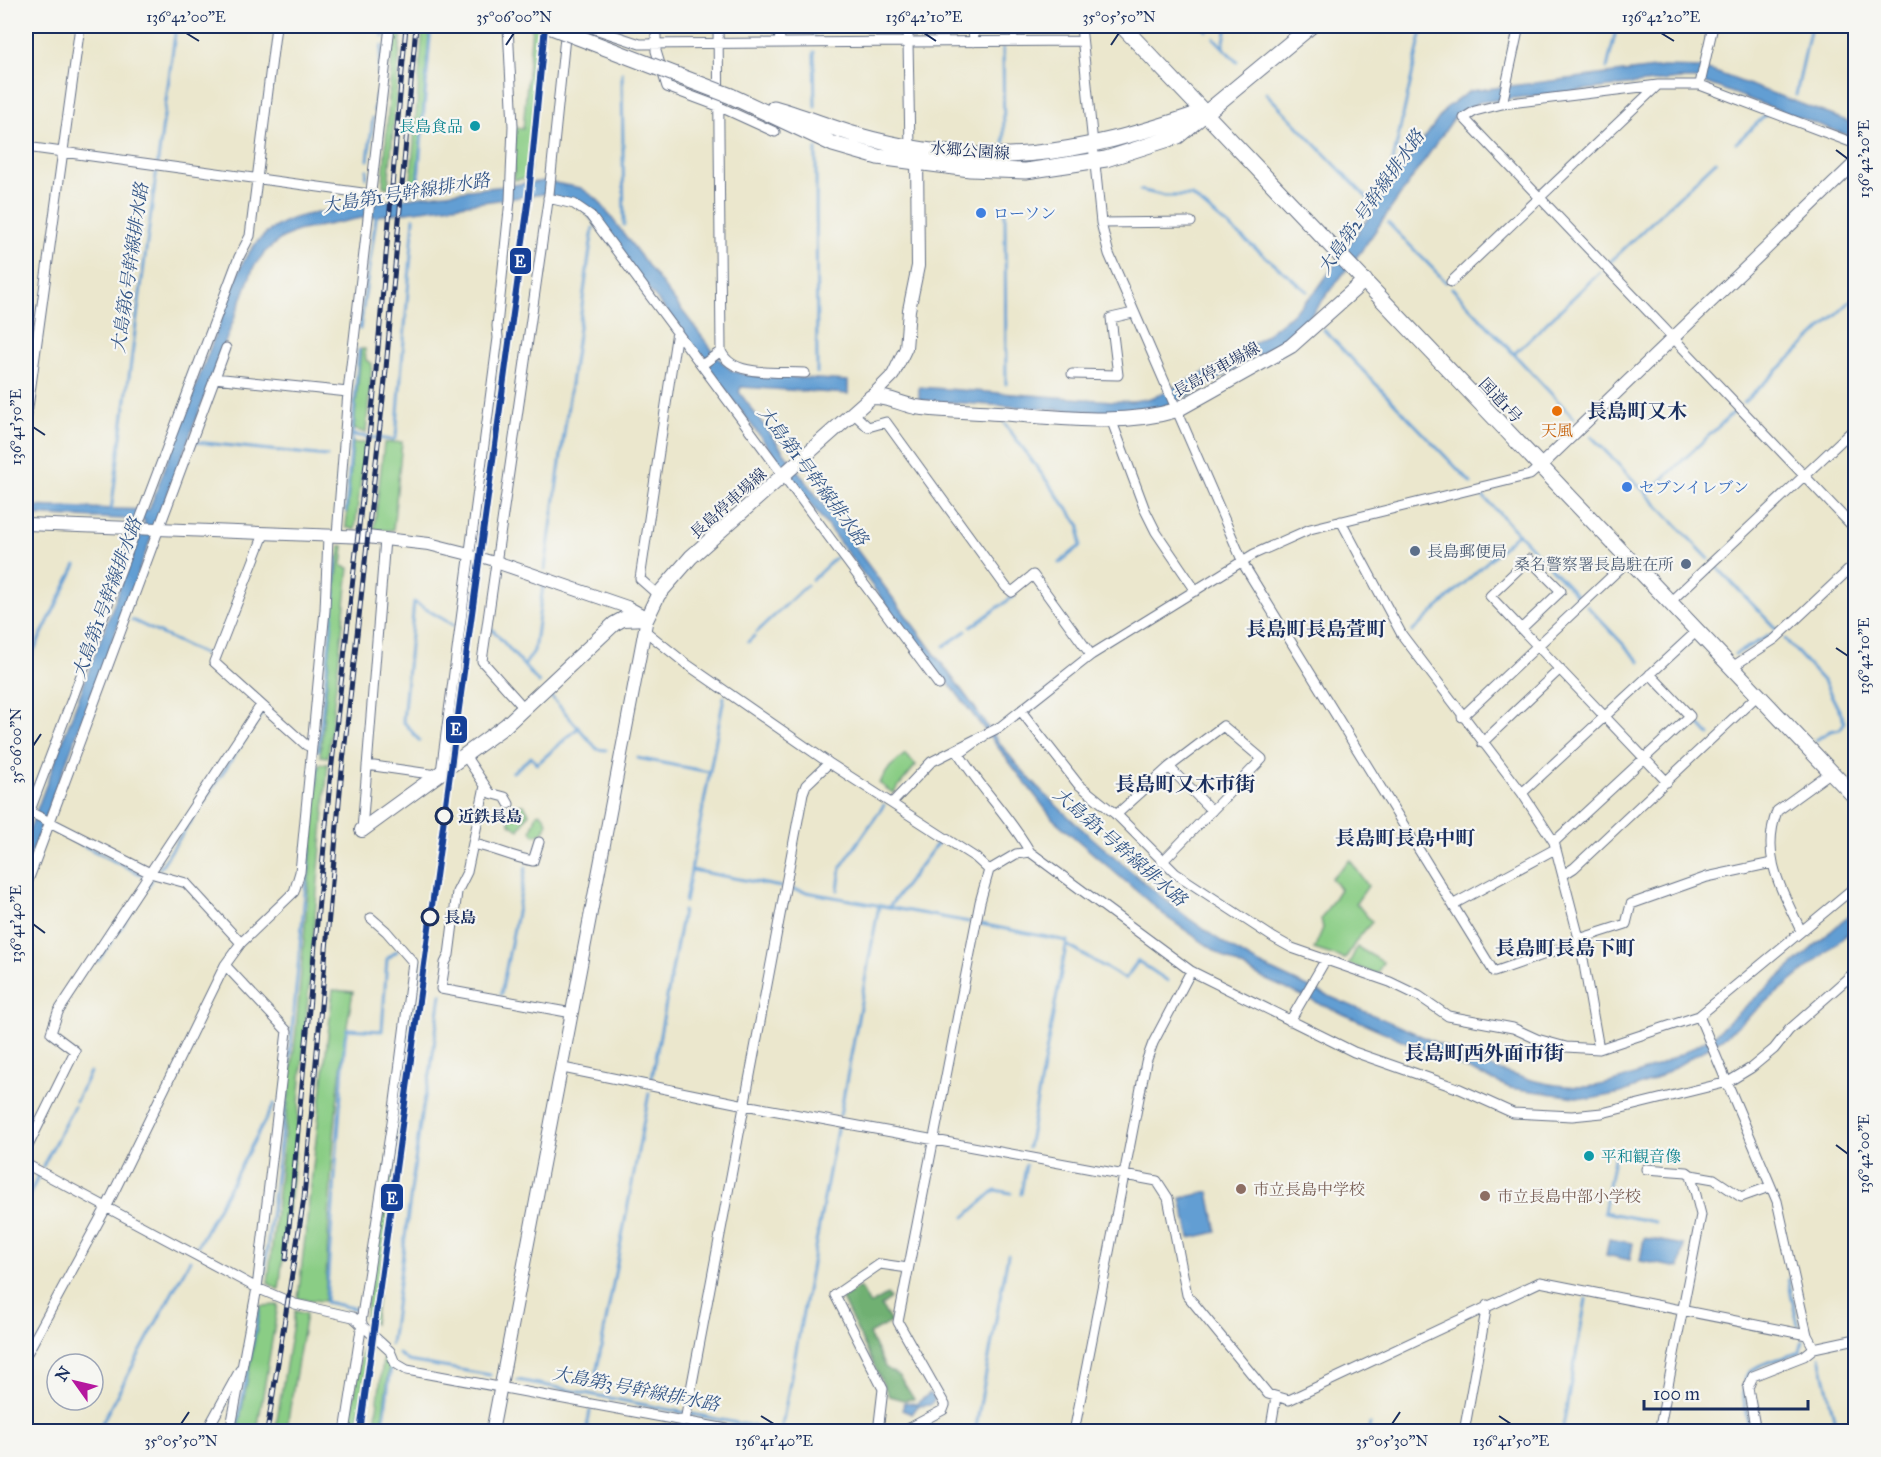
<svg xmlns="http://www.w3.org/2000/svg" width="1881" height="1457" viewBox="0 0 1881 1457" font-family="'IM FELL Great Primer','Noto Serif JP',serif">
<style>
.green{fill:#8acd85;stroke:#527e72;stroke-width:1.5}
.forest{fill:#6fb072;stroke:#457068;stroke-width:1.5}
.water{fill:#629ed3;stroke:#3e6698;stroke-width:1.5}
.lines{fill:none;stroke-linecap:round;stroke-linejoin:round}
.stream{stroke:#629ed3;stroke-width:3}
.minor-casing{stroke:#646f85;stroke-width:11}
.tertiary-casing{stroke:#646f85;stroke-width:14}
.secondary-casing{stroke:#646f85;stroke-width:16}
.primary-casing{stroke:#646f85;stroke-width:17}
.trunk-casing{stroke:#646f85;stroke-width:17}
.minor{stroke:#fff;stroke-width:9}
.tertiary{stroke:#fff;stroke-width:12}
.secondary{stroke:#fff;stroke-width:14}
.primary{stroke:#fff;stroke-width:15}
.trunk{stroke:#fff;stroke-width:15}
.rail-casing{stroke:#1b2f5e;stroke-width:5}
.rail{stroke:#f6f6f2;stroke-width:3;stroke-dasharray:9;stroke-linecap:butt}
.primary-bridge-casing{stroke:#646f85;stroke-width:17;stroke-linecap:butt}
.primary-bridge{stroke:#fff;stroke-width:15}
.rail-1-casing{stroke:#f6f6f2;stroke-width:10}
.rail-1{stroke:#153f97;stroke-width:6}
.ticks{fill:none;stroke:#1b2f5e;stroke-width:2}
.culture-dot{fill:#0f9aa8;stroke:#f6f6f2;stroke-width:2}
.shop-dot{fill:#3f7fe0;stroke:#f6f6f2;stroke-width:2}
.food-dot{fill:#e8710a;stroke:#f6f6f2;stroke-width:2}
.service-dot{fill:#5c6f8a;stroke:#f6f6f2;stroke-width:2}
.stop-dot{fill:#f6f6f2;stroke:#1b2f5e;stroke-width:3}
.education-dot{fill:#8d6e63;stroke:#f6f6f2;stroke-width:2}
.labels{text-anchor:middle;stroke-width:4.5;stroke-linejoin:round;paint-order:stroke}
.culture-label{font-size:16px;fill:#0d838f;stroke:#f6f6f2;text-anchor:end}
.street-label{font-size:16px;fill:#1b2f5e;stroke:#f6f6f2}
.shop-label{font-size:16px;fill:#366cbe;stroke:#f6f6f2;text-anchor:start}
.food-label{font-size:16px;fill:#c56008;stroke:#f6f6f2}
.service-label{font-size:16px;fill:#4e5e75;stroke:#f6f6f2;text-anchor:start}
.stop-label{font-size:16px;font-weight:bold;fill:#1b2f5e;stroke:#f6f6f2;text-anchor:start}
.education-label{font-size:16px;fill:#785e54;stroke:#f6f6f2;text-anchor:start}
.water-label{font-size:18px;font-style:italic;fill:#345687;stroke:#f6f6f2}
.quarter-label{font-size:20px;font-weight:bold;fill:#1b2f5e;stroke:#f6f6f2}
.line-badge{stroke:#f6f6f2;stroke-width:2}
.badge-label{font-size:16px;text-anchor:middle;font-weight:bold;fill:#fff}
.neatline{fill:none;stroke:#1b2f5e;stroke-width:2}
.ticks-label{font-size:15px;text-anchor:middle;fill:#1b2f5e}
</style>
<rect width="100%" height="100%" fill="#f6f6f2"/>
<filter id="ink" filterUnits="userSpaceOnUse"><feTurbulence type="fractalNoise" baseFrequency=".0167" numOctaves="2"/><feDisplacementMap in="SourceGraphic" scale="12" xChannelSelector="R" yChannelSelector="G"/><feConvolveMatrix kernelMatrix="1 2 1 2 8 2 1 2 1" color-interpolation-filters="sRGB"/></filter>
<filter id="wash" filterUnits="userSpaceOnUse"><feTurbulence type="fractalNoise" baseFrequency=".008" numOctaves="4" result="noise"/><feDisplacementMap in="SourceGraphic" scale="24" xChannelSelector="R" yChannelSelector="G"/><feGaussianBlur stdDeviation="1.35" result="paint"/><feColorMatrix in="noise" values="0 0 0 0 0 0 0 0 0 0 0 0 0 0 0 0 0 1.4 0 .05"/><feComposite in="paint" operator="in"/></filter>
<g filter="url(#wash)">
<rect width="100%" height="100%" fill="#ebe7cd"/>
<path class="green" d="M394,26H402L388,188L383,186Z
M423,26H430L416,191L410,192Z
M532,26H541L529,178L514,180L515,128L523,129Z
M361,349H365L366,360L372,364L366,433L354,429Z
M402,442L393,530H374L384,443Z
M353,443H365L355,530L346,527Z
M340,546H344L342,566L349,568L328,757L320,756Z
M905,754L916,765L893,793L879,783L890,767Z
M319,764H328L295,1151L279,1290L268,1283L296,1031Z
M518,805H524L529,813L519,830L510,824L509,817Z
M541,813C548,819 549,827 542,833L534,835L531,831L537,814Z
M1350,860L1368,886L1356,903L1372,922L1358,938L1345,959L1314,949L1323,928L1321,919L1340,889L1331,878Z
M1357,947L1383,962L1377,974L1349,964Z
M418,963H420L374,1324L365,1317Z
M333,990L353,992C333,1093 330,1198 325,1301L298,1299Z
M278,1305L257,1431H238L261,1306Z
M295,1311L306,1314L286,1431H275Z
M365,1333L371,1340L357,1431L348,1432Z
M384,1353L390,1360L381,1431L374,1432Z"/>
<path class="forest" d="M858,1288H861L870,1305L887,1295L890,1298L881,1306L891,1322L869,1334L885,1367L900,1377L914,1399L903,1400L889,1396L842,1299Z"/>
<path class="water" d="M1663,67L1700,68L1715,72L1855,124V138L1695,79H1679L1480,102L1456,115L1362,250L1311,315L1287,338L1202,389L1157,410L1145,411L1110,413L919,400V387L1112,401C1122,401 1131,402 1140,400C1156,398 1170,390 1183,383C1235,359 1276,332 1316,291L1446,108L1470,91Z
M544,181L581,188L598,200L719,359L731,370L742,374L848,381V394L741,387L739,392L975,708C1013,770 1069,819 1124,865C1169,904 1217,944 1271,970C1316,992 1363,1010 1408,1030C1464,1055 1520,1087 1584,1087C1618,1087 1706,1048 1729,1021L1855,910L1856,927L1722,1039L1654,1080L1621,1093L1590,1099L1510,1088L1264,979L1226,958L1169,919L1053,819L948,682L942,679L664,308L577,202L552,196L551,193L361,218L297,231L282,238L265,252L254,266L26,868V839L137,542L142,535L145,520L26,515V506L149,510L242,264C251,247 262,234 279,225C297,214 320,213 340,209C407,196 476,190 544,181Z
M1209,1192L1217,1232L1190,1238L1181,1198Z
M1644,1238L1684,1245L1679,1268L1640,1261Z
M1609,1239L1633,1243L1630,1260L1606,1255Z
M930,1393L935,1399L930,1405L918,1406L912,1414L902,1410L905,1402L916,1404Z"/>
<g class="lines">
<path class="stream" d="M813,26L814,35
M1003,26V35
M1202,26L1207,31
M383,36L384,26
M1214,38L1237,62
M1223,47L1227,26
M1003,48L1004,143
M814,52L815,107
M1607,68L1617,26
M378,73L382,46
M622,73L624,225
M1266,93L1371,202
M1796,95L1811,26
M374,111L376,95
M1736,143L1767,114
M816,149L817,373
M368,160L373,118
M1390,174L1423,26
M366,178L367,170
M1140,190L1165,196H1192L1307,291
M417,192L431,26
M1005,210L1006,384
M1388,223L1446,282
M1610,262L1716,161
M1452,288L1574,418
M360,329L377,212
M1324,330L1471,483
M1514,354L1600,272
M1743,403L1856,296
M1005,424L1080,526V546L1059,563
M352,435L393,440L396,437L414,218
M1591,436L1709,559
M196,442L327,456
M1480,493L1582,601
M1647,494L1736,410
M111,511L176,26
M346,511L359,350
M1715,565L1778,631
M545,569L593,228
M812,580L835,558
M1587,606L1640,662
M132,620L212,658
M971,627L1014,596
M492,629L539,683
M757,632L807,585
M1412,632L1518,533
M1785,639L1825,683L1845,722L1840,729L1830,731L1816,740
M748,642L754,636
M944,646L966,631
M1735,654L1776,632
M26,666L76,565
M524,666L534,651L543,586
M548,693L597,749L606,750
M1695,720L1709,735
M419,740L403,721L414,602L453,625
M318,750L334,602L336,557
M637,758L709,772
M513,772L531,757L537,764L578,728
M56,832L142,875
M160,868L262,713
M692,870L781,887
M790,889L969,922
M838,890L841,867L884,805
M685,902L724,697
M889,907L940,840
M981,924L1067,941L1028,1148
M117,934L152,880
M1067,945L1125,979L1138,961L1168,981
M98,961L113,939
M501,994L526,867
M652,1078L683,911
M76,1101L90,1072
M840,1115L879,905
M1615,1153L1604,1212L1655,1222
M43,1166L74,1106
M1021,1194L1026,1165
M26,1202L39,1175
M965,1217L995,1190L1011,1193
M196,1249L274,1104
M1788,1279L1798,1325
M263,1282L285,1105L317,767
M357,1309L326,1302L345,1038L347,1029L382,1031L387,959L397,951
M391,1344L421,1116L430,1075L441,994
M399,1354L408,1361L490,1375
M1820,1356L1837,1432
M518,1380L784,1432
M594,1385L649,1093
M1748,1423C1736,1364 1747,1370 1800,1352L1803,1341
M781,1431L837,1129
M97,1432L190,1260
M236,1432L259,1308
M382,1432L391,1367
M586,1432L590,1411
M975,1432L1008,1255
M1368,1432L1370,1424
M1562,1432L1586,1299"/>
</g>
</g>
<g filter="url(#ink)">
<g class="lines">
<g class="minor-casing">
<path id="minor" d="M586,26L640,44L908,42L910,148
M656,26V51L667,87L718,106L775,132
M718,26L721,351C732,378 780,371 805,373
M779,26L780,43
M908,26V42L1082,41
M973,26L974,42
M1081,26L1101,223L1109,254L1245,567L1494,972L1580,942
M1700,84L1713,26
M1658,85L1502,104L1475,111L1464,118L1856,530
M1502,104L1519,26
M26,147L370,194
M548,198L574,204L590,215L939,685
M1101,223L1191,222
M1451,282L1658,85H1700L1856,144
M702,365L721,351
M1072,374L1118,375L1111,318L1133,313
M214,378L348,392
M853,413L868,427L886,422L1006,587L1012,592L1033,575L1091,655
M1111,419L1145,510L1156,532L1196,591
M26,422L80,26
M1341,521L1402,635L1522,793L1554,842L1580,942L1599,1049
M264,534L214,662L306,745L311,747
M337,535L348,392L390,26
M469,554L496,562
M658,595L640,579L677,331
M1670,602L1856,427
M1521,629L1561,591L1529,559L1490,596L1667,782
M644,630L685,663L829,763L976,858L989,870L1016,854L1030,852
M1732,667L1775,639L1856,563
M524,708L482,661L549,194L566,27
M1021,711L1078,784L1119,817L1175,873L1274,938L1292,948L1390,982L1419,996L1448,1016L1513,1028L1537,1039L1566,1047L1599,1049L1699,1016L1856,886
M1462,717L1629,560
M984,736L959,754C981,789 1010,817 1030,852L1191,971L1354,1052L1460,1089L1513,1113L1572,1116L1602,1113L1728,1082L1751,1068L1774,1049L1789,1030L1856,971
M1482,743L1560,669
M466,757L490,793L505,797L509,804
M367,765L437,775
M441,772L498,338L497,326L510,200L513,126L508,26
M485,786L467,872L457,892L449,955L445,963L441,989L572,1013
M1522,793L1697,631
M893,802L931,762L1000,727L1091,655L1254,554L1310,529L1530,475L1539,467
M26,810L150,873L186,883L241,943
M1116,815L1169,767
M26,821L239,257L250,236L276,26
M362,830L385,539
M1554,842L1690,716L1650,674
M473,844C495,848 511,857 533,861L539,842
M1162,862L1262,759L1223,726L1169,767L1212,811
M1563,875L1574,868L1758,695
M26,886L226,348
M1454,904L1555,849
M1801,931C1782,890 1760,857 1777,811L1831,772
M1579,939L1626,924L1631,904L1707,877L1772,863
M225,965L287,1031L257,1288L230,1432
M1699,1016L1777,1201L1807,1335L1814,1348
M1290,1021L1326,959
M563,1068L745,1105L1157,1181L1168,1198L1187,1295L1268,1394L1289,1400L1540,1282L1807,1335
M26,1150L75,1051L51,1033L58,1012L261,705
M26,1164L257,1288L295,1304L353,1317L390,1351L395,1363L407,1370L743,1432
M1646,1169L1687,1172L1691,1175L1714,1179L1741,1197L1769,1187
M361,1322L394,1109L413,962L386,931L371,918
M26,1355L107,1206L225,965L241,943L294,892L300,872L325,610L328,537
M685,1421L803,793L806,785L829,763
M206,1432L240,1370
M345,1432L362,1323
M878,1432L883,1389L835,1295L880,1264L908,1268
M902,1432L943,1410L945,1405L898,1322L980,902L989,870
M1074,1432L1146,1062L1153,1043L1191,971
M1270,1432L1276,1397
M1464,1432L1487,1305
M1659,1432L1701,1215L1691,1175
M1756,1432L1748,1388L1753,1376L1804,1356L1814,1348L1856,1339"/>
</g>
<g class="tertiary-casing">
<path id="tertiary" d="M871,397L893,375L906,348L909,310L918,266L917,153
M1539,467L1856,162
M26,524L367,537L429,544L469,554
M492,1432L647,618L627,607L496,562"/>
</g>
<g class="secondary-casing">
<path id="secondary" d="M362,830L505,726L614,624L623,619L647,618L658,595L691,557L871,397C888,396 900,404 916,407C943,411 971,411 998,413C1057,417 1120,427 1177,410L1291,346L1365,280"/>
</g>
<g class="primary-casing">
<path id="primary" d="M731,96L833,144L878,157L970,169L1026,171L1106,159L1178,136L1311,26
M774,108C802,116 829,127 856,135C985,172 1077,155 1200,113"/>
</g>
<g class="trunk-casing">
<path id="trunk" d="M1122,26L1856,798"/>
</g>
<use href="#minor" class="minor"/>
<use href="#tertiary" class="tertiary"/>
<use href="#secondary" class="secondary"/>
<use href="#primary" class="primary"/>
<use href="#trunk" class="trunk"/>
<g class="rail-casing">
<path id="rail" d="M286,1259L330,781L374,393L406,26
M267,1432L304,1198L341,780L385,380L416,26"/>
</g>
<use href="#rail" class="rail"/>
<g class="primary-bridge-casing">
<path id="primary-bridge" d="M549,26L731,96"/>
</g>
<use href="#primary-bridge" class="primary-bridge"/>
<g class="rail-1-casing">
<path id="rail-1" d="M360,1432L528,204L545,26"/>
</g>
<use href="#rail-1" class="rail-1"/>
</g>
</g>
<path class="ticks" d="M186,33L199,41M924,33L936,41M1661,33L1674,41M506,45L514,33M1111,45L1119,33M1836,150L1848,159M33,427L45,435M1836,648L1848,656M33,746L41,734M33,924L45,933M1836,1145L1848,1154M761,1416L774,1424M1499,1416L1511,1424M181,1424L189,1412M1392,1424L1400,1412"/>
<g class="culture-dot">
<circle cx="475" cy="126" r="6"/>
<circle cx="1589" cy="1156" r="6"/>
</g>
<g class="shop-dot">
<circle cx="981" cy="213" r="6"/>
<circle cx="1627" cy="487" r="6"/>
</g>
<circle class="food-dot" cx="1557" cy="411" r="6"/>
<g class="service-dot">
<circle cx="1415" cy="551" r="6"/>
<circle cx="1686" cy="564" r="6"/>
</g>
<g class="stop-dot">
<circle cx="444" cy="816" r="8"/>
<circle cx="430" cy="917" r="8"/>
</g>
<g class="education-dot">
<circle cx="1241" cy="1189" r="6"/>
<circle cx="1485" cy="1196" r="6"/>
</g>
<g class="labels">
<g class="culture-label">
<text x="463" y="132">長島食品</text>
<text x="1601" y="1162" text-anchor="start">平和観音像</text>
</g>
<g class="street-label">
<text transform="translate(970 150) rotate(4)" y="6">水郷公園線</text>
<text transform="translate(1216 369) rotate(-29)" y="6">長島停車場線</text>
<text transform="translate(1501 400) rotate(47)" y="6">国道1号</text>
<text transform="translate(728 503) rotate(-42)" y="6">長島停車場線</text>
</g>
<g class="shop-label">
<text x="993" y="219">ローソン</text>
<text x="1639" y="493">セブンイレブン</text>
</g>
<g class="food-label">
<text x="1557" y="436">天風</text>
</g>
<g class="service-label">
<text x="1427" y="557">長島郵便局</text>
<text x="1674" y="570" text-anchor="end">桑名警察署長島駐在所</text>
</g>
<g class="stop-label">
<text x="458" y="822">近鉄長島</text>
<text x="444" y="923">長島</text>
</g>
<g class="education-label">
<text x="1253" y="1195">市立長島中学校</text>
<text x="1497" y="1202">市立長島中部小学校</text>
</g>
<g class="water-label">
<text transform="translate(406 193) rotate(-9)" y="6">大島第1号幹線排水路</text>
<text transform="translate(1371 202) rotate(-55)" y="6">大島第2号幹線排水路</text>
<text transform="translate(130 268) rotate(-82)" y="6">大島第6号幹線排水路</text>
<text transform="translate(813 476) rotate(53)" y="6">大島第1号幹線排水路</text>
<text transform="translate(107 598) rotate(-70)" y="6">大島第1号幹線排水路</text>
<text transform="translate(1120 847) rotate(41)" y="6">大島第1号幹線排水路</text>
<text transform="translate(636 1389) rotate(11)" y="6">大島第3号幹線排水路</text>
</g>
<g class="quarter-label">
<text x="1637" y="418">長島町又木</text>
<text x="1316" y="636">長島町長島萱町</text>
<text x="1185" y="791">長島町又木市街</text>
<text x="1405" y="845">長島町長島中町</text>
<text x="1565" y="955">長島町長島下町</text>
<text x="1484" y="1060">長島町西外面市街</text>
</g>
</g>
<g class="line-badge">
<rect x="509" y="247" width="23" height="28" rx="6" fill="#153f97"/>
<rect x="445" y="715" width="23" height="29" rx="6" fill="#153f97"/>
<rect x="380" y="1183" width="24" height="29" rx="6" fill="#153f97"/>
</g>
<g class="badge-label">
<text x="520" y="267">E</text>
<text x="456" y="735">E</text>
<text x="392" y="1204">E</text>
</g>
<rect width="1881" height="1457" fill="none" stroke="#f6f6f2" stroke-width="66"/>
<g transform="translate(75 1382) rotate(304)"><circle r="28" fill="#f6f6f2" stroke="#9ea6b7" stroke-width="1.5"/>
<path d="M0-4.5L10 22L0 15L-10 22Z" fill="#b5179e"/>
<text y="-9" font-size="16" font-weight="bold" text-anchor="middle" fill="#1b2f5e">N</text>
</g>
<path d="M1644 1400v9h164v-9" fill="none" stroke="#1b2f5e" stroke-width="3"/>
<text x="1653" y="1400" font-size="18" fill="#1b2f5e" stroke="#f6f6f2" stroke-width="4.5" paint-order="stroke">100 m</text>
<rect x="33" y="33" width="1815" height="1391" class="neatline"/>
<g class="ticks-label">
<text x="186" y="22">136°42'00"E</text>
<text x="514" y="22">35°06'00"N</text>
<text x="924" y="22">136°42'10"E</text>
<text x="1119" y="22">35°05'50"N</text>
<text x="1661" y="22">136°42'20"E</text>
<text transform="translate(1864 159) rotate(-90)" y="5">136°42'20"E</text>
<text transform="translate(16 427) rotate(-90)" y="5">136°41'50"E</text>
<text transform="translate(1864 656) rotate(-90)" y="5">136°42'10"E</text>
<text transform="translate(16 746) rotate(-90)" y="5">35°06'00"N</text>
<text transform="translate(16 924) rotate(-90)" y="5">136°41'40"E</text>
<text transform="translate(1864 1154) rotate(-90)" y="5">136°42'00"E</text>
<text x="181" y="1446">35°05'50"N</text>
<text x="774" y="1446">136°41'40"E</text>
<text x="1392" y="1446">35°05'30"N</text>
<text x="1511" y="1446">136°41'50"E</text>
</g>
</svg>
